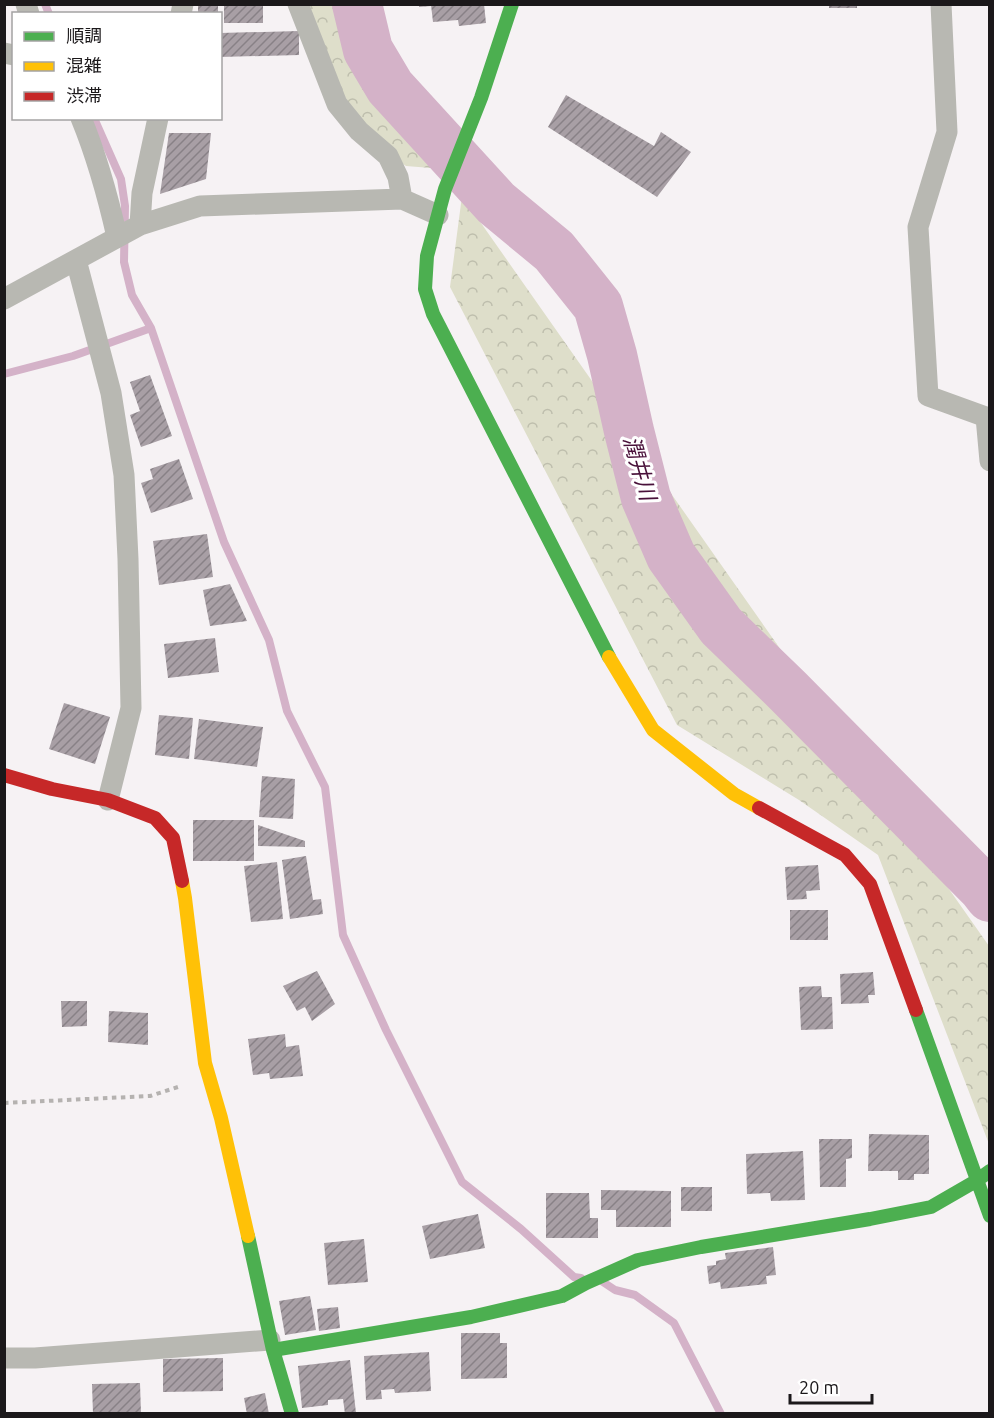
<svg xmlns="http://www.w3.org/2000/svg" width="994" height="1418" viewBox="0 0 994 1418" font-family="Ubuntu,'Noto Sans JP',sans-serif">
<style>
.forest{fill:url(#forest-crowns)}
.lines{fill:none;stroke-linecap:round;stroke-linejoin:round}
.stream{stroke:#d4b2c8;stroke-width:8}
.river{stroke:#d4b2c8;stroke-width:50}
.building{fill:url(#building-hatch)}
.path{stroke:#b5b2b0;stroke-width:4;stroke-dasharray:4.5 4.5;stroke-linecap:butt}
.street{stroke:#b8b8b2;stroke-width:21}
.fast{stroke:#4caf50;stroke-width:14}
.slow{stroke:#ffc107;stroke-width:14}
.jam{stroke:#c62828;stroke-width:14}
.labels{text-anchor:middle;stroke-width:6;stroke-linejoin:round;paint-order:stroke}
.water-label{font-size:22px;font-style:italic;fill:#49113a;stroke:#fff}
</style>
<defs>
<pattern id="forest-crowns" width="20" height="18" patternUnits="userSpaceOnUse" patternTransform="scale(1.5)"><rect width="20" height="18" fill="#dedeca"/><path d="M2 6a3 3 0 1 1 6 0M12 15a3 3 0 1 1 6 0" fill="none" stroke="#bebead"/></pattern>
<pattern id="building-hatch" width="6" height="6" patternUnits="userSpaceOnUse" patternTransform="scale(1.5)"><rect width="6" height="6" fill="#a89fa5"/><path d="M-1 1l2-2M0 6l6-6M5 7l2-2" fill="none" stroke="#888186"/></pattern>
</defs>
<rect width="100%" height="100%" fill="#f6f2f4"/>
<path class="forest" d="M305,5H332L443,169L406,166L368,139L318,57Z
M462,196L989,946V1144L878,855L799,800L677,725L450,287Z"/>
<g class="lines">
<path class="stream" d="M45,4L49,14
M94,118L121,179L125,206L124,262L132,295L151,328L224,542L269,640L287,711L325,787L343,935L386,1030L462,1182L521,1229L574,1277L581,1278
M4,374L73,356L151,328
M603,1282L615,1290L635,1295L674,1323L721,1414"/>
<path class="river" d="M357,4L368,50L390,87L496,203L554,251L598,306L612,355L629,431L646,498L671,556L721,626L788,691L983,888L990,897"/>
</g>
<path class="building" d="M198,4H218V14H198Z
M224,4H263V23H224Z
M419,4H484L486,23L459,26L458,20L433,22L431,5V6L419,7Z
M829,4H857V8H829Z
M299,31V55L220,57V33Z
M566,95L654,146L661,132L691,152L657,197L548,127Z
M169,133H211L206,179L160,194Z
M150,375L172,436L141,447L130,415L140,411L130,382Z
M179,459L193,499L151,513L141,483L153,479L150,469Z
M207,534L213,577L159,585L153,541Z
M230,584L247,621L210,626L203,590Z
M215,638L219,672L168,678L164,644Z
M64,703L110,717L95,764L49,749Z
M159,715L193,718L189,759L155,755Z
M199,719L263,727L257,767L194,759Z
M262,776L295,779L293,819L259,817Z
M193,820H254V861H193Z
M258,825L305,841V847L258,846Z
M306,856L313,900L321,899L323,914L290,919L282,860Z
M277,862L283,919L251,922L244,866Z
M818,865L820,890L806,891L807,899L787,900L785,867Z
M790,910H828V940H790Z
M317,971L335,1004L312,1021L305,1007L297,1011L283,986Z
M873,972L875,995H868L869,1003L841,1004L840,974Z
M821,986L822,997H832L833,1029L801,1030L799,987Z
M61,1001H87V1026L62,1027Z
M109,1011L148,1013V1045L108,1042Z
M285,1034L286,1047L299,1045L303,1076L270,1079L269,1073L253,1075L248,1039Z
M869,1134L929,1135V1174H914V1180H898V1171H868Z
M819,1139H852V1158L846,1159V1187H820Z
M803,1151L805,1200L771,1201L770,1193L747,1194L746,1154Z
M681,1187H712V1211H681Z
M601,1190L671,1191V1227H616V1210H601Z
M546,1193H589L590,1218H598V1238H546Z
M478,1214L485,1248L430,1259L422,1226Z
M364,1239L368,1282L328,1285L324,1243Z
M773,1247L776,1275L766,1276L767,1284L721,1289L720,1282L709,1284L707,1266L716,1265V1261L726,1259L725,1253Z
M310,1296L316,1330L285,1335L279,1301Z
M338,1307L340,1328L319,1331L317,1309Z
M461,1333H500V1343H507V1378L461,1379Z
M429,1352L431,1391L395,1393L394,1389L381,1390L382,1399L366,1400L364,1356Z
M223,1358V1391L163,1392V1359Z
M350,1360L356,1413L345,1414L343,1399L328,1400V1405L302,1408L298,1366Z
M140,1383L141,1414H93L92,1384Z
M265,1393L269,1414H247L244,1398Z"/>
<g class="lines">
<path class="path" d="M4,1103L150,1096L178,1087L181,1085"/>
<path class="street" d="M26,4L29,14
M298,4L337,104L359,131L388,156L398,177L402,199
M941,4L947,132L918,227L928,396L986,417
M181,14L183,4
M4,53L14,55
M81,118C97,157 108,197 117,237
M140,225L142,193L158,118
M76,260L111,393L124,475L128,559L131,708L108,800
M4,299L140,225L200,206L402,199L438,215
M990,417H986L990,461
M4,1358H35L270,1340"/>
<path class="fast" d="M512,4L481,98L445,189L427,256L425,289L433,314L609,657
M916,1010L990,1216
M248,1236L273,1350L292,1414
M273,1350L471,1317L562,1296L586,1283L638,1260L701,1247L870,1219L931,1207L976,1181L990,1171"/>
<path class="slow" d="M609,657L653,730L734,794L759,808
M182,881L185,898L205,1063L221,1118L248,1236"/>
<path class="jam" d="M4,775L52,789L108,800L155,818L173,838L182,881
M759,808L845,855L870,884L916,1010"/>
</g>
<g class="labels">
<g class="water-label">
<text transform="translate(640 468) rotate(74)" y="8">潤井川</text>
</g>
</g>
<rect width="994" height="1418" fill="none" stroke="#1b181a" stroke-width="12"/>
<rect x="12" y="12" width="210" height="108" fill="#ffffff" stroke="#a4a3a3" stroke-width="1.5"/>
<rect x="24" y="32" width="30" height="9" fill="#4caf50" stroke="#a4a3a3" stroke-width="1.5"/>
<text x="66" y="42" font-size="18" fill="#1b181a">順調</text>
<rect x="24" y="62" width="30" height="9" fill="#ffc107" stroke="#a4a3a3" stroke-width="1.5"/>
<text x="66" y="72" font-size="18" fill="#1b181a">混雑</text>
<rect x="24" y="92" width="30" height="9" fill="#c62828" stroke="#a4a3a3" stroke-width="1.5"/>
<text x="66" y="102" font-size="18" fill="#1b181a">渋滞</text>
<path d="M790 1394v9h82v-9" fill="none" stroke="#1b181a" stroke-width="3"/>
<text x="799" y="1394" font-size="18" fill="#1b181a" stroke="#ffffff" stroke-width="4.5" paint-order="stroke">20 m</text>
</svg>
